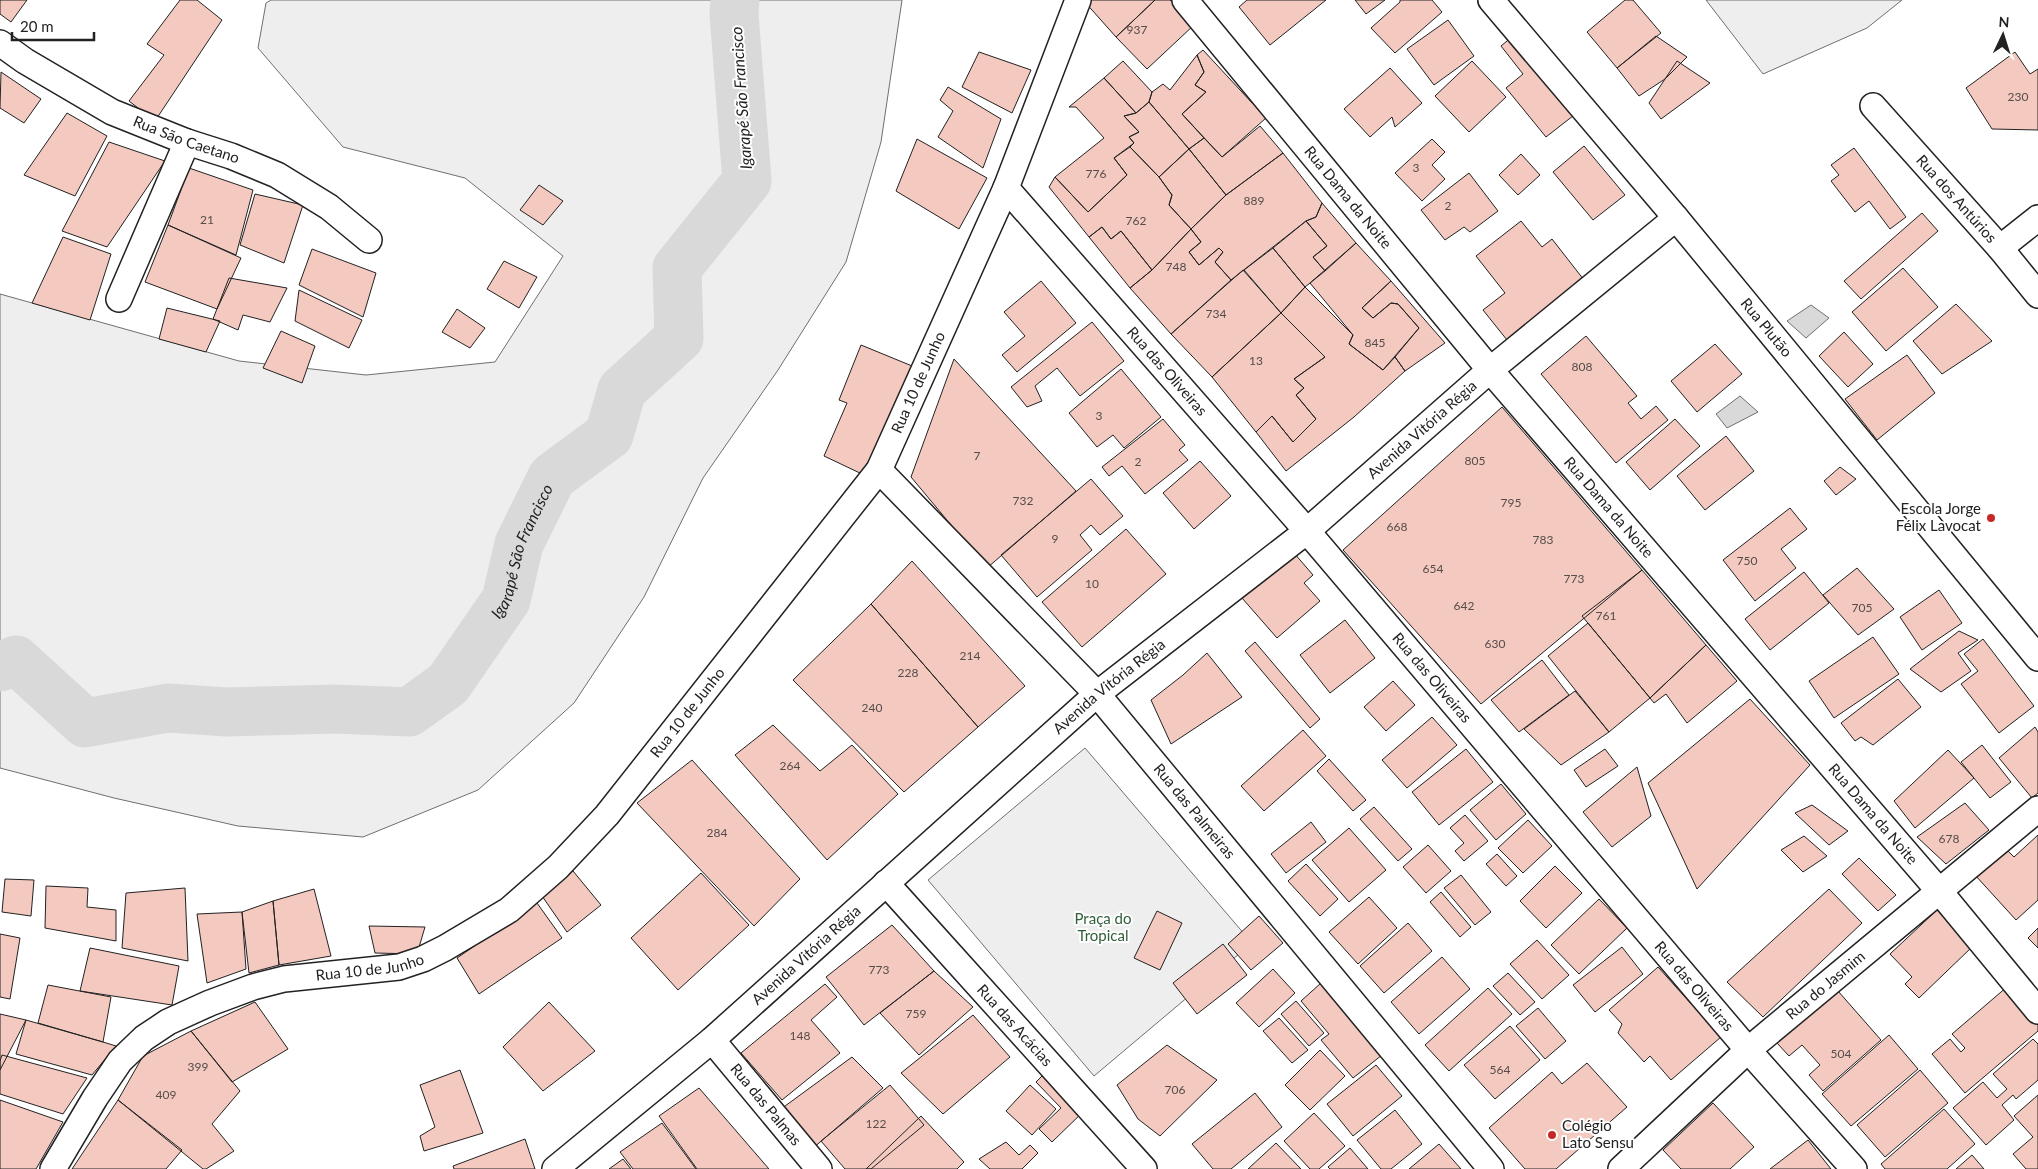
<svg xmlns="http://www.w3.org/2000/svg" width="2038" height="1169" viewBox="0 0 2038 1169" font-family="Lato,sans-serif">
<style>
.green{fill:#eee;stroke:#6f6f6f}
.water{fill:#d9d9d9;stroke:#6f6f6f}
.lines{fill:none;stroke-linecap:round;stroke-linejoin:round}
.river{stroke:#d9d9d9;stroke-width:49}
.building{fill:#f3c9c0;stroke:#222}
.minor-casing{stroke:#222;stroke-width:28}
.minor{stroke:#fff;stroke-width:25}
.poi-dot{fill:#c62828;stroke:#fff;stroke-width:2}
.labels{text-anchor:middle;stroke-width:4;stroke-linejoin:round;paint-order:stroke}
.number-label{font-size:12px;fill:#564c4a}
.street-label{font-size:15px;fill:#222;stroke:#fff}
.poi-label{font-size:15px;fill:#222;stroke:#fff;text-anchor:end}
.park-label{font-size:15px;fill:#2f5e38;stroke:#fff}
.water-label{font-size:16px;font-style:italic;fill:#222;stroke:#fff}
</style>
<rect width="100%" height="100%" fill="#fff"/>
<path class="green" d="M271,0H902L881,142L846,262L778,370L703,478L644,597L574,703L478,790L363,837L238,826L114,798L0,768V294L239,361L366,375L495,362L563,256L465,178L343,147L258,48L266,3Z
M1706,0H1902L1867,28L1763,74Z
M1085,748L1252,943L1094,1076L928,880Z"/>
<path class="water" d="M1811,305L1829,318L1806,338L1787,321Z
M1740,396L1758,412L1727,428L1716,414Z"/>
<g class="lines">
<path class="river" id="s1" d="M0,667L16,660L85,723L168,708L227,712L335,709L409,712L448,684L506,600L519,544L552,477L609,435L622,390L679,338L677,268L747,181L734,14L735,0"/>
</g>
<path class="building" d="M0,0H27L11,22L0,14Z
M180,0H197L222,20L155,121L129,101L164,55L147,44Z
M1086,0H1155L1116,37L1084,1Z
M1155,0H1170L1194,25L1147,69L1116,37Z
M1247,0H1326L1270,45L1239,7Z
M1355,0H1385L1366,14Z
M1400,0H1432L1442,12L1395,53L1371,28L1400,2Z
M1625,0H1633L1661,33L1617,68L1587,32Z
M1448,20L1474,56L1434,85L1407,49Z
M1513,36L1578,112L1546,137L1506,88L1523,74L1501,46Z
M1656,36L1687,57L1665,79L1639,96L1617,68Z
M1203,50L1266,118L1222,157L1182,114L1206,92L1195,85L1204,72L1197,55Z
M979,52L1031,70L1012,113L962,87Z
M2015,52L2030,74L2038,69V130L1992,129L1966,88Z
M1197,55L1204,72L1195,85L1206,92L1182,114L1204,138L1189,149L1149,102L1152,92L1163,84L1170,90Z
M1123,61L1152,92L1149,102L1136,113L1104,78Z
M1472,61L1506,97L1469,132L1435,96Z
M1677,61L1710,83L1661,119L1649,103Z
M1390,68L1422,103L1395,127L1392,117L1370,137L1344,109Z
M1,72L41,99L24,123L0,108Z
M1104,78L1136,113L1124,116L1139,132L1129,137L1134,143L1114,158L1127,175L1088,212L1055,177L1104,138L1076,107H1069Z
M948,87L1001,119L983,168L938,137L953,111L940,100Z
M1149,102L1189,149L1159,177L1130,147L1134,143L1129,137L1139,132L1124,116L1136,113Z
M67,113L107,136L75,196L24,175Z
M1260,126L1283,153L1226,195L1189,149L1204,138L1222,157Z
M917,139L987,178L959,229L896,191Z
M1432,139L1445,152L1432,165L1445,179L1422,201L1395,173Z
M109,142L165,161L107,247L62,231Z
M1584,146L1625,195L1593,220L1553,172Z
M1130,147L1159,177L1172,195L1169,205L1191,229L1152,270L1121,231L1111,239L1102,227L1089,237L1049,187L1055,177L1088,212L1127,175L1114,158Z
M1854,148L1906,217L1890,229L1869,201L1855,212L1831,181L1839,175L1831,165Z
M1189,149L1226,195L1191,229L1169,205L1172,195L1159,177Z
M1283,153L1322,203L1316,217L1306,221L1231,280L1215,262L1223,252L1219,248L1199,265L1189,252L1201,242L1191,229L1226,195Z
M1521,154L1540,175L1518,195L1499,175Z
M189,168L253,190L236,255L168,225Z
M1469,173L1498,211L1470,232L1464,227L1445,240L1421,210Z
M539,185L563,201L543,225L520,210Z
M255,194L303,205L284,263L240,245Z
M1322,203L1356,243L1325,271L1313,257L1327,246L1306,221L1316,217Z
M1922,213L1938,231L1861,299L1844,281Z
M1306,221L1327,246L1313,257L1325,271L1305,287L1273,248Z
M1521,221L1542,247L1552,239L1584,280L1507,340L1483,310L1505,293L1476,256Z
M168,225L241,258L217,309L145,282Z
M1102,227L1111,239L1121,231L1152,270L1130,288L1089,237Z
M1191,229L1201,242L1189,252L1199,265L1219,248L1223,252L1215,262L1231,280L1171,334L1130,288L1152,270Z
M63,237L111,254L90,320L32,303Z
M1356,243L1391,281L1362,308L1373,318L1391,303L1398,304L1419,328L1383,370L1349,344L1353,335L1310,283Z
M1273,248L1305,287L1281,313L1244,270Z
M312,249L376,273L363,317L299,285Z
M504,261L537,277L519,308L487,289Z
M1903,268L1938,307L1886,351L1852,312Z
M1243,270L1281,313L1212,377L1171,334Z
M229,278L287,288L270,322L243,315L238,330L213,319Z
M1041,281L1076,323L1017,372L1002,355L1025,336L1004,312Z
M1391,281L1445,343L1405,371L1395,357L1419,328L1398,304L1391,303L1373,318L1362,308Z
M1305,287L1353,335L1349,344L1383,370L1395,357L1405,371L1354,417L1286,471L1256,432L1272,416L1293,442L1316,419L1296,395L1304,388L1294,379L1325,357L1281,313Z
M299,290L362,320L349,348L295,321Z
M1956,304L1992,341L1942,374L1913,341Z
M167,308L220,321L206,352L159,339Z
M457,309L485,328L470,348L442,332Z
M1281,313L1325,357L1294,379L1304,388L1296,395L1316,419L1293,442L1272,416L1256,432L1212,377Z
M1092,322L1124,361L1080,396L1057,368L1035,386L1042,401L1027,407L1011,387Z
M281,331L315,346L302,383L263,368Z
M1844,332L1873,364L1848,387L1819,356Z
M1586,336L1637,396L1628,403L1641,419L1656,406L1668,420L1616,463L1541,374Z
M1715,344L1742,374L1697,412L1671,381Z
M861,345L917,368L862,474L824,456L847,403L839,400Z
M1907,355L1935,393L1877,440L1845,399Z
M954,359L1076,491L987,568L911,477Z
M1121,369L1161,417L1124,448L1113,435L1097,447L1069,413Z
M1502,407L1642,570L1481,704L1343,550Z
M1163,419L1185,445L1179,450L1188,460L1145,494L1122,466L1109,476L1102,467Z
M1675,419L1700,446L1650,490L1626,462Z
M1726,436L1754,471L1705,510L1677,476Z
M1200,461L1231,496L1194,529L1163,493Z
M1840,467L1856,479L1836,495L1824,481Z
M1091,479L1123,516L1100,535L1091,525L1080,535L1092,550L1037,597L1001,555Z
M1790,508L1807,529L1781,549L1796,568L1755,601L1723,560Z
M1126,529L1166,574L1082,647L1042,602Z
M1294,553L1313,575L1304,583L1320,601L1277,638L1242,598Z
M912,561L1025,686L978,727L871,604Z
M1857,568L1894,609L1858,635L1823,595Z
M1642,570L1706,645L1650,698L1582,616Z
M1804,572L1829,603L1770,650L1745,619Z
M1939,590L1962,623L1922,650L1900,617Z
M871,604L978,727L904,792L793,680Z
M1345,620L1375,658L1330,693L1300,655Z
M1588,623L1650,698L1609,732L1548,656Z
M1959,631L1978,640L1958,653L1971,671L1941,692L1910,669Z
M1873,637L1899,674L1834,718L1809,681Z
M1983,639L2034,706L1999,733L1961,684L1978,671L1964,654Z
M1255,642L1320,719L1310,728L1245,651Z
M1706,645L1737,681L1687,723L1666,694L1654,703L1650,698Z
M1207,653L1242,697L1171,744L1151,700L1183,675Z
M1542,660L1569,695L1519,732L1491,700Z
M1898,679L1921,707L1873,745L1861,737L1855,741L1841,723Z
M1393,681L1415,705L1386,731L1364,707Z
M1575,691L1609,732L1561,765L1524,729Z
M1750,699L1810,765L1697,889L1648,783Z
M1432,717L1457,745L1407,788L1382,760Z
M773,725L820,771L852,745L898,794L827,860L735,755Z
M2035,727L2038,732V793L2032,798L1999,758Z
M1303,730L1326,756L1264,811L1241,786Z
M1982,745L2011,782L1990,798L1961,762Z
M1466,749L1493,782L1439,825L1412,792Z
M1605,749L1618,766L1586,787L1574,770Z
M1948,750L1974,778L1915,828L1894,801Z
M1329,759L1366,800L1353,811L1317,771Z
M692,760L800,879L754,926L637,803Z
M1637,767L1651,816L1612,847L1583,812Z
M1501,784L1526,814L1496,840L1470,810Z
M1965,803L1989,830L1946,864L1917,837Z
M1812,805L1848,831L1829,845L1795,813Z
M1374,807L1412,849L1398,861L1360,819Z
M1465,815L1488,841L1464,861L1455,851L1464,843L1450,828Z
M1528,820L1552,846L1523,873L1498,848Z
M1311,822L1326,842L1286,873L1271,854Z
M1349,828L1386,870L1349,902L1312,860Z
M2038,835V900L2016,920L1975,875L2005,848L2014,857Z
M1804,836L1827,856L1803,872L1781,850Z
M1428,845L1451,871L1426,893L1403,867Z
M1497,854L1517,876L1506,886L1486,864Z
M1859,858L1896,895L1878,911L1842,874Z
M1306,864L1338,899L1320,916L1288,881Z
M1555,866L1582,893L1546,928L1520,901Z
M573,871L601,905L567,932L542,896Z
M701,873L749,925L678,990L631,938Z
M1461,875L1491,912L1475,925L1444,888Z
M5,879L34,880L31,916L2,912Z
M46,886L88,888L87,907L116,910V941L45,928Z
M185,888L188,961L122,948L126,893Z
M314,889L331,956L279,965L273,901Z
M1829,889L1862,923L1763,1017L1727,982Z
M1441,892L1471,927L1460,937L1430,902Z
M1369,897L1397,928L1358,964L1329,932Z
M1599,899L1627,928L1579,974L1551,945Z
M273,901L279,965L249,973L242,912Z
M537,903L562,938L479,994L457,958Z
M1937,910L1972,947L1919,998L1905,984L1912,977L1890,954Z
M1157,911L1182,923L1160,970L1134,958Z
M242,912L246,969L207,983L197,914Z
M1259,916L1283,943L1251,970L1228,944Z
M1408,923L1432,951L1384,993L1360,966Z
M892,925L934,971L864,1025L826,977Z
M369,926L425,927L417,954L375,953Z
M2038,928V948L2028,938Z
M0,934L20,938L10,999L0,997Z
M1537,940L1569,975L1542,999L1510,964Z
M1223,944L1247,975L1197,1014L1173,983Z
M1622,947L1643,974L1595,1012L1573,985Z
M90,948L179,966L172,1005L80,991Z
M1442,957L1470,989L1419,1034L1391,1002Z
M1658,967L1721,1037L1671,1080L1650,1056L1644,1062L1618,1033L1622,1024L1609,1010Z
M1273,969L1295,993L1259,1027L1236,1003Z
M934,971L973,1007L919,1055L880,1013Z
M1508,973L1535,1002L1520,1015L1493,986Z
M1321,983L1382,1055L1353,1078L1321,1040L1329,1034L1301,1001Z
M825,984L837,997L811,1020L840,1053L782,1100L741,1053Z
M48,985L111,997L103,1042L38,1023Z
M2008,986L2038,1020V1031L1965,1093L1932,1054L1950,1039L1961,1052L1965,1048L1952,1034Z
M1488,988L1512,1014L1449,1071L1425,1045Z
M1838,991L1881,1040L1823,1091L1809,1075L1820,1065L1802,1045L1789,1056L1777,1043Z
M1296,1001L1324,1033L1309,1046L1281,1014Z
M255,1002L288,1049L232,1082L191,1031Z
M549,1002L595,1051L543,1091L503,1047Z
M1538,1008L1566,1041L1545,1059L1516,1026Z
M0,1014L26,1020L0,1070Z
M973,1015L1010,1057L943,1114L901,1073Z
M1279,1018L1308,1050L1292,1063L1263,1031Z
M26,1020L103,1042L116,1046L92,1075L16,1054Z
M1510,1026L1540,1060L1495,1099L1464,1065Z
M191,1031L240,1091L212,1124L234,1151L206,1169H203L118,1100L143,1056Z
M1889,1035L1918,1069L1851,1126L1822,1094Z
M2033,1039L2038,1044V1080L2016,1099L2013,1095L2002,1105L2014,1120L1986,1145L1953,1108L1983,1082L1997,1098L2007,1089L1993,1074Z
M1167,1045L1217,1080L1160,1136L1138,1119L1117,1085Z
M1320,1050L1345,1076L1310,1110L1285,1085Z
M2,1055L87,1078L63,1114L0,1094V1061Z
M852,1057L883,1088L812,1149L781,1109Z
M1587,1063L1627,1107L1556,1169H1525L1489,1128L1552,1072L1562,1084Z
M1376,1065L1402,1096L1353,1136L1327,1104Z
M460,1070L483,1133L424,1151L420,1136L435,1127L420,1085Z
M1920,1070L1948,1103L1885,1157L1857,1125Z
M1047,1071L1085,1110L1052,1142L1039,1129L1061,1108L1036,1082Z
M890,1085L924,1125L871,1169H845L821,1141Z
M1030,1085L1056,1109L1032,1135L1006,1111Z
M699,1088L769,1169H697L659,1116Z
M1255,1093L1282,1127L1231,1169H1213L1192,1144Z
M2038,1095V1169H2026L2013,1154L2033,1137L2014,1116Z
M0,1100L63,1122L36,1169H0Z
M118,1100L182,1150L166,1169H72Z
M1713,1103L1754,1147L1730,1169H1681L1663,1150Z
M1944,1109L1975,1144L1947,1169H1885L1881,1164Z
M1395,1110L1422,1144L1391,1169H1381L1357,1140Z
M1314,1113L1345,1146L1319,1169H1310L1284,1141Z
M921,1116L964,1162L957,1169H866Z
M662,1123L696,1169H633L620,1152Z
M525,1139L535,1169H454L453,1166Z
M1808,1140L1831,1169H1770Z
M1006,1142L1019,1155L1030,1145L1038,1153L1022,1169H990L979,1159Z
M1276,1143L1301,1169H1248Z
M1439,1144L1461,1169H1409Z
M1350,1148L1368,1169H1330L1328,1167Z
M1972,1155L1984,1169H1956Z
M623,1159L631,1169H609Z"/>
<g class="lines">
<g class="minor-casing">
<g id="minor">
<path id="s2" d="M1185,0L1490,370L1940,892L2038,1011"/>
<path id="s3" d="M1491,0L1676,218L2038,658"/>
<path id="s4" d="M0,43L25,61L112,112L187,142L231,156L277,175L329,207L369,240"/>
<path id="s5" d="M1873,106L2000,248L2038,295"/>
<path id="s6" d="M1006,188L1307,531L1748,1050L1854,1169"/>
<path d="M2000,248L2038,218"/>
<path d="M119,299L187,142"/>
<path id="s7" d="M879,470L1097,694L1491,1169"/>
<path id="s8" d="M886,883L1144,1169"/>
<path id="s9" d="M712,1040L819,1169"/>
<path id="s10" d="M53,1169L95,1098L120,1061L144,1038L168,1022L210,1003L253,987L284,979L399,967L423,959L445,948L509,910L558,867L607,815L879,470L1006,188L1078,0"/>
<path id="s11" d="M555,1169L712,1040L1097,694L1307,531L1490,370L1676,218"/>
<path id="s12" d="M1621,1169L1748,1050L2038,809"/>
</g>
</g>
<use href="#minor" class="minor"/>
</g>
<g class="poi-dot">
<circle cx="1991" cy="518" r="5"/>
<circle cx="1552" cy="1135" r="5"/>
</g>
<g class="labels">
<g class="number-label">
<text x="1137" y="34">937</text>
<text x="2018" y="101">230</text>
<text x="1416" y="172">3</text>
<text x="1096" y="178">776</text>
<text x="1254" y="205">889</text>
<text x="1448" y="210">2</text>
<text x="207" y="224">21</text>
<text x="1136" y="225">762</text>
<text x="1176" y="271">748</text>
<text x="1216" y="318">734</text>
<text x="1375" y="347">845</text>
<text x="1256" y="365">13</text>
<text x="1582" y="371">808</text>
<text x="1099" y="420">3</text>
<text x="977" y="460">7</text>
<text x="1475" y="465">805</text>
<text x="1138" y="466">2</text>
<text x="1023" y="505">732</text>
<text x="1511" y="507">795</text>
<text x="1397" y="531">668</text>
<text x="1055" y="543">9</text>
<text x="1543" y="544">783</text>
<text x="1747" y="565">750</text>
<text x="1433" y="573">654</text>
<text x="1574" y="583">773</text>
<text x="1092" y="588">10</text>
<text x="1464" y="610">642</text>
<text x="1862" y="612">705</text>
<text x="1606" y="620">761</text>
<text x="1495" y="648">630</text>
<text x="970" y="660">214</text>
<text x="908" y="677">228</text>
<text x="872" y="712">240</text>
<text x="790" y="770">264</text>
<text x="717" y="837">284</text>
<text x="1949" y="843">678</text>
<text x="879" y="974">773</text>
<text x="916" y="1018">759</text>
<text x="800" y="1040">148</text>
<text x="1841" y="1058">504</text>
<text x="198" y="1071">399</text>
<text x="1500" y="1074">564</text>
<text x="1175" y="1094">706</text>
<text x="166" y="1099">409</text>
<text x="876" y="1128">122</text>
</g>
<g class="street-label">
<text dy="5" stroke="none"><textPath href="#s4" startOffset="211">Rua São Caetano</textPath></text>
<text dy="5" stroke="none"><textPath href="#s2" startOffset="256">Rua Dama da Noite</textPath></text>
<text dy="5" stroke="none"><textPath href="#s5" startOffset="125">Rua dos Antúrios</textPath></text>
<text dy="5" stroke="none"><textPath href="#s3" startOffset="428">Rua Plutão</textPath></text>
<text dy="5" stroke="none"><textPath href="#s6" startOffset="244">Rua das Oliveiras</textPath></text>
<text dy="5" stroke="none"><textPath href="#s10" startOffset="1225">Rua 10 de Junho</textPath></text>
<text dy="5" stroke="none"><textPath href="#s11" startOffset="1140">Avenida Vitória Régia</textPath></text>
<text dy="5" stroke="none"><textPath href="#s2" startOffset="661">Rua Dama da Noite</textPath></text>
<text dy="5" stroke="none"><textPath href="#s6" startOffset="649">Rua das Oliveiras</textPath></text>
<text dy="5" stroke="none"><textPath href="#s11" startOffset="735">Avenida Vitória Régia</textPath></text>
<text dy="5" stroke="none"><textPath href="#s10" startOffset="820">Rua 10 de Junho</textPath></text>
<text dy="5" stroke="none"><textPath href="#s7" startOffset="465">Rua das Palmeiras</textPath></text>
<text dy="5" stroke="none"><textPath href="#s2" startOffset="1066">Rua Dama da Noite</textPath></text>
<text dy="5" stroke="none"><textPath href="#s11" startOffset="330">Avenida Vitória Régia</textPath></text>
<text dy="5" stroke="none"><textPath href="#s10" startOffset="400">Rua 10 de Junho</textPath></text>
<text dy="5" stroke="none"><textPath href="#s12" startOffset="275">Rua do Jasmim</textPath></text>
<text dy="5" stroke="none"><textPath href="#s6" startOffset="1054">Rua das Oliveiras</textPath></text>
<text dy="5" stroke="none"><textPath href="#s8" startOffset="192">Rua das Acácias</textPath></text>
<text dy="5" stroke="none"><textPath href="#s9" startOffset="84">Rua das Palmas</textPath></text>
</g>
<g class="poi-label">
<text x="1981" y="514">Escola Jorge<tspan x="1981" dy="17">Félix Lavocat</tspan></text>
<text x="1562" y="1131" text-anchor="start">Colégio<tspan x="1562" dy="17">Lato Sensu</tspan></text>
</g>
<g class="park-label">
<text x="1103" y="924">Praça do<tspan x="1103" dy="17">Tropical</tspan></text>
</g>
<g class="water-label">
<text transform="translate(741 98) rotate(-94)" y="6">Igarapé São Francisco</text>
<text dy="6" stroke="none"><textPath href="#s1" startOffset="638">Igarapé São Francisco</textPath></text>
</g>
</g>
<g transform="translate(2003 35) rotate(4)" stroke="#ffffff" stroke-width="4" paint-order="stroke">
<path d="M0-4L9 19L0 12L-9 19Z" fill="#222222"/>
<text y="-8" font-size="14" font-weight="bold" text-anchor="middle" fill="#222222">N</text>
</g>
<path d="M12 32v8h82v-8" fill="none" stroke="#222222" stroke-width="2.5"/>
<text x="20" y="32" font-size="15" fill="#222222" stroke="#ffffff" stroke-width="4" paint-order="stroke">20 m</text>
</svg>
